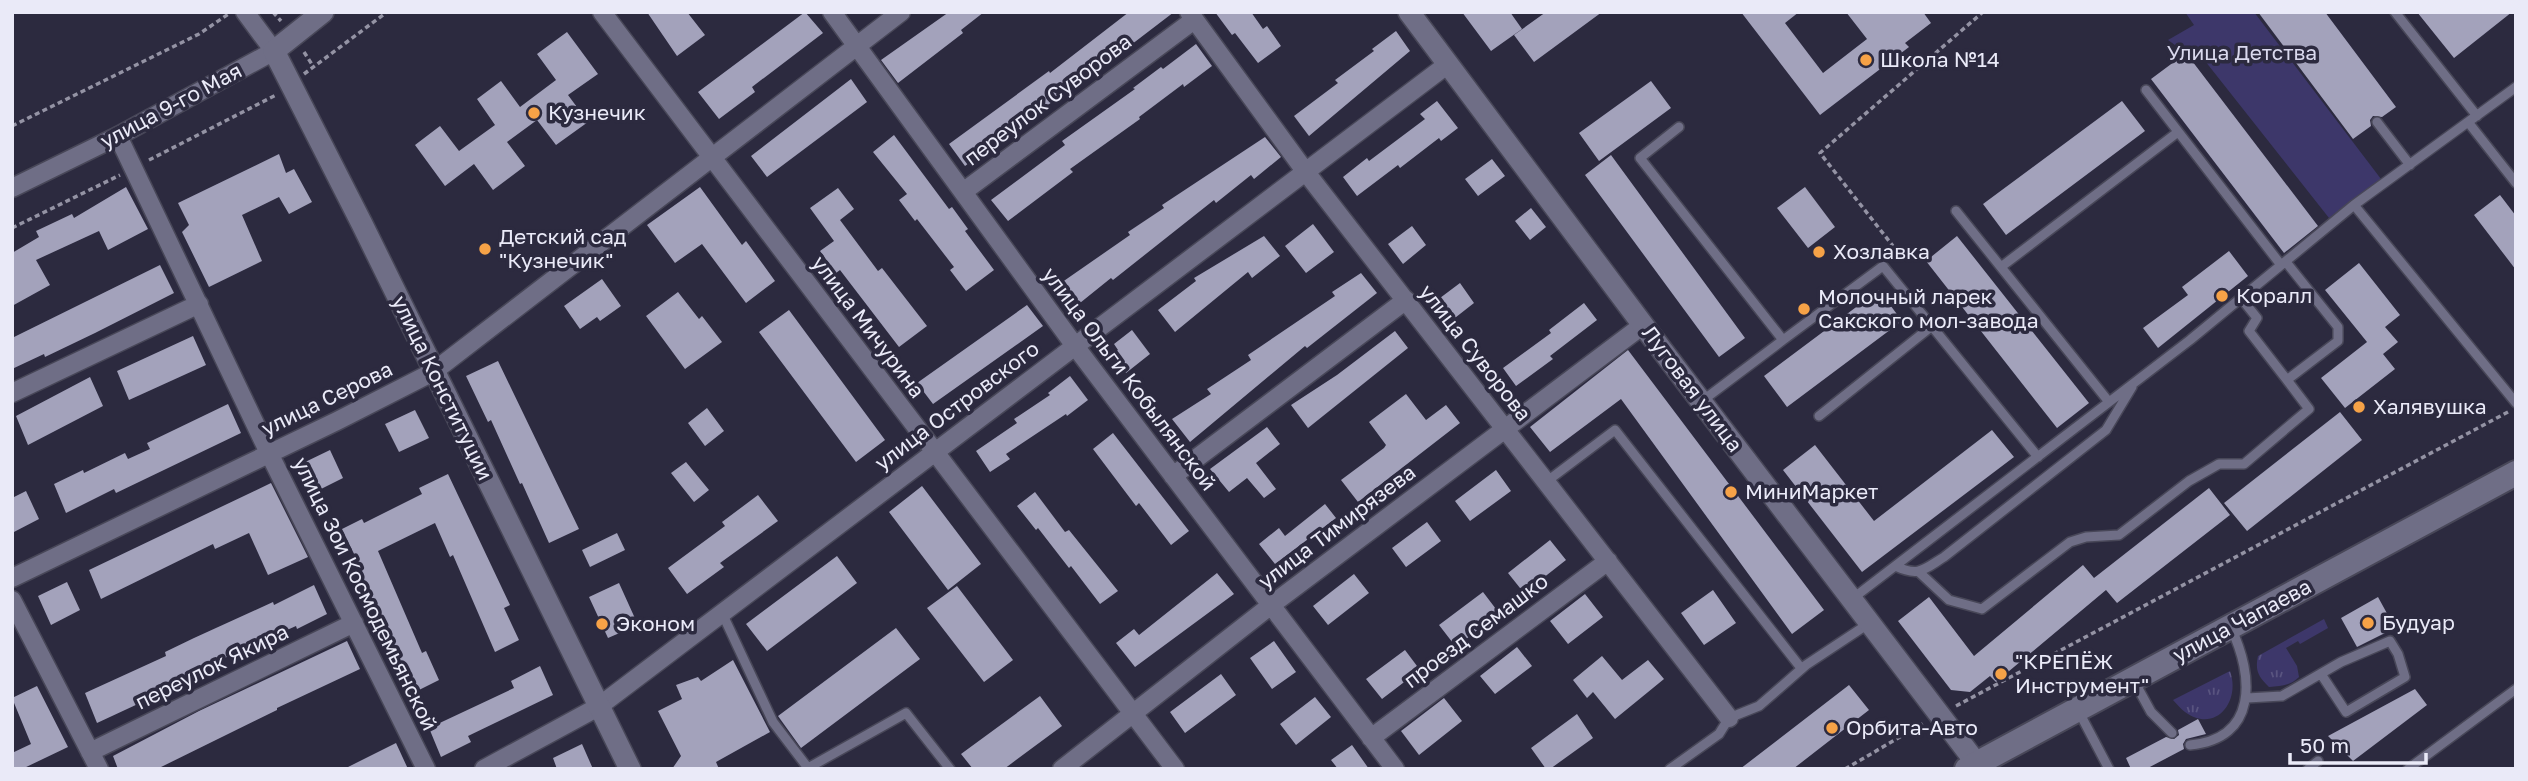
<svg xmlns="http://www.w3.org/2000/svg" width="2528" height="781" viewBox="0 0 2528 781" font-family="'Golos Text',sans-serif">
<style>
.grass{fill:url(#grass-tufts)}
.park{fill:#3d376a}
.building{fill:#a3a2bb}
.lines{fill:none;stroke-linecap:round;stroke-linejoin:round}
.service-casing{stroke:#484758;stroke-width:12}
.minor-casing{stroke:#484758;stroke-width:21}
.tertiary-casing{stroke:#484758;stroke-width:24}
.secondary-casing{stroke:#484758;stroke-width:28}
.path{stroke:#9493a4;stroke-width:3.5;stroke-dasharray:5 3.5;stroke-linecap:butt}
.service{stroke:#6f6e86;stroke-width:9}
.minor{stroke:#6f6e86;stroke-width:18}
.tertiary{stroke:#6f6e86;stroke-width:21}
.secondary{stroke:#6f6e86;stroke-width:24}
.poi-dot{fill:#f6a247;stroke:#2c2a3f;stroke-width:2.5}
.labels{text-anchor:middle;stroke-width:7;stroke-linejoin:round;paint-order:stroke}
.park-label{font-size:21px;fill:#dad9ee;stroke:#2c2a3f}
.poi-label{font-size:21px;fill:#eaeaf8;stroke:#2c2a3f;text-anchor:start}
.street-label{font-size:21px;fill:#eaeaf8;stroke:#2c2a3f}
</style>
<defs>
<pattern id="grass-tufts" width="24" height="20" patternUnits="userSpaceOnUse" patternTransform="scale(1.75)"><rect width="24" height="20" fill="#3d376a"/><path d="M3 7l-1-3M5 7V3M7 7l1-3M15 17l-1-3M17 17v-4M19 17l1-3" fill="none" stroke="#595480"/></pattern>
</defs>
<rect width="100%" height="100%" fill="#2c2a3f"/>
<path class="grass" d="M2324,619L2328,628L2300,644L2298,641L2286,648L2297,666L2299,677C2290,686 2281,686 2269,687C2258,676 2255,671 2258,656Z
M2230,671C2241,702 2215,734 2185,712C2181,709 2177,704 2173,700Z"/>
<path class="park" d="M2185,12H2254L2381,179L2329,218L2194,47L2186,53L2168,40L2194,25Z"/>
<path class="building" d="M647,12H687L705,35L677,56Z
M805,12L823,33L752,87L755,92L719,119L698,92Z
M949,12H984L961,30L963,33L898,83L881,60Z
M1129,12H1174L1072,90L1071,88L965,166L949,144L1049,71L1050,73Z
M1215,12H1251L1263,29L1267,26L1281,46L1258,63L1235,33L1232,35Z
M1462,12H1510L1522,29L1491,51Z
M1546,12H1602L1534,62L1514,35Z
M1741,12H1799L1785,23L1823,73L1867,39L1846,12H1923L1931,23L1905,43L1909,47L1820,115Z
M2258,12H2325L2396,107L2382,117L2373,116L2370,120L2371,126L2353,139Z
M2417,12H2512L2454,58Z
M1396,31L1410,51L1309,136L1294,116L1338,83L1335,80L1374,51L1372,49Z
M567,32L598,74L568,95L588,122L556,145L537,120L507,142L525,166L493,190L474,164L445,186L415,145L440,126L459,151L495,125L477,99L501,81L520,107L556,80L537,54Z
M1196,44L1212,66L1184,87L1183,84L1139,117L1140,119L1070,169L1073,172L1008,221L991,200L1065,145L1062,141L1135,89L1133,88L1161,67L1163,69Z
M2186,53L2318,226L2284,253L2151,79Z
M851,79L867,102L767,177L751,156Z
M1651,81L1671,108L1599,161L1579,133Z
M1437,101L1458,128L1441,141L1439,138L1400,168L1398,165L1357,196L1343,177L1367,158L1369,161L1425,119L1420,114Z
M2122,101L2145,131L2006,235L1983,204Z
M894,135L949,209L952,207L968,229L965,231L994,270L966,291L950,270L954,267L917,219L915,221L899,200L907,194L873,152Z
M1265,137L1281,157L1254,179L1251,175L1216,203L1214,200L1113,280L1111,278L1075,307L1058,285L1130,235L1128,232L1164,208L1162,205Z
M279,154L286,173L294,169L312,202L289,214L279,197L242,215L262,261L209,287L182,232L189,225L178,203Z
M1611,155L1745,338L1719,357L1585,175Z
M1492,159L1505,176L1478,196L1465,179Z
M126,187L148,229L108,250L99,231L36,260L50,285L12,306V253L39,237L36,231L72,214L74,218Z
M700,187L742,245L746,241L775,281L746,303L702,244L675,263L647,225Z
M1805,187L1835,227L1808,248L1777,208Z
M838,188L854,209L840,220L878,271L882,268L927,326L899,347L840,270L836,273L820,251L834,241L810,208Z
M2500,195L2516,216V270L2474,215Z
M1531,208L1546,227L1530,240L1515,221Z
M1313,224L1334,252L1306,273L1285,246Z
M1412,226L1426,245L1403,264L1388,244Z
M1264,236L1280,256L1252,278L1248,272L1175,332L1158,310L1196,281L1194,278Z
M1957,236L2089,403L2057,428L1926,261Z
M2229,251L2248,276L2158,348L2143,328L2188,295L2182,287Z
M2359,263L2400,315L2385,327L2398,342L2383,354L2395,369L2345,408L2321,378L2367,342L2325,290Z
M160,265L174,293L95,333L45,357L44,354L12,369V338Z
M1361,273L1377,293L1307,348L1305,346L1190,442L1172,419L1211,394L1207,389L1251,360L1248,355L1335,296L1332,292Z
M602,279L621,306L600,321L597,317L580,329L564,306Z
M1460,283L1474,303L1451,321L1436,301Z
M1879,290L1902,321L1787,407L1764,376Z
M678,292L699,319L702,316L722,342L685,369L646,316Z
M1584,303L1597,320L1550,356L1553,359L1516,386L1503,368L1551,333L1549,330Z
M1027,305L1043,326L933,404L917,383Z
M789,310L885,440L856,462L759,332Z
M1132,330L1150,354L1126,373L1112,354L1118,350L1114,344Z
M1395,331L1408,348L1308,428L1291,405L1337,375Z
M193,336L206,365L129,400L117,371Z
M1628,350L1824,610L1792,634L1621,399L1550,452L1530,427Z
M498,361L579,529L549,543L522,483L520,484L491,420L488,422L466,376Z
M1070,376L1088,400L1067,416L1066,414L1006,454L1010,459L990,472L976,451L1017,423L1014,419L1050,395L1048,393Z
M90,377L103,406L28,445L16,416Z
M1406,394L1426,420L1446,405L1460,423L1358,502L1341,480L1384,448L1386,445L1369,422Z
M228,404L241,433L116,493L114,489L66,513L54,484L83,470L84,473L125,453L128,459L150,449L147,443Z
M707,408L724,431L705,446L688,423Z
M415,410L429,438L399,452L385,424Z
M2340,412L2362,440L2247,531L2224,503Z
M1267,427L1280,444L1256,463L1276,489L1264,498L1247,478L1229,492L1210,469Z
M1992,430L2014,457L1862,572L1783,470L1815,445L1874,521Z
M1113,433L1189,531L1171,545L1139,503L1136,506L1093,449Z
M330,450L343,478L313,493L301,464Z
M686,462L709,490L694,502L671,473Z
M1496,470L1511,491L1470,521L1455,501Z
M448,474L510,605L504,608L519,640L495,652L453,555L450,557L435,523L378,551L422,653L426,651L439,680L409,695L388,646L383,648L348,565L357,560L342,529L362,519L364,523L422,494L419,488Z
M271,483L308,557L268,575L249,533L215,549L213,544L101,599L89,570Z
M922,486L981,564L948,590L889,512Z
M2209,488L2230,515L2117,603L2106,590L1996,682L1990,676L1970,692L1951,690L1898,621L1929,597L1974,656L2083,565L2094,578Z
M26,491L39,519L12,533V498Z
M1035,492L1065,532L1069,530L1118,591L1100,604L1071,566L1069,568L1038,528L1036,530L1017,506Z
M758,495L778,521L720,563L724,567L687,594L668,568L725,526L722,522Z
M1325,504L1336,518L1275,564L1259,544L1279,528L1285,536Z
M1427,522L1441,541L1406,567L1392,548Z
M617,533L625,550L590,567L582,550Z
M1550,540L1566,560L1524,593L1508,573Z
M837,556L857,583L767,651L746,624Z
M1217,573L1234,594L1135,667L1116,643L1134,629L1139,635Z
M1354,574L1369,593L1328,625L1313,606Z
M67,582L80,610L51,625L38,596Z
M619,583L638,625L608,638L589,597Z
M314,585L327,614L297,629L296,626L220,660L167,686L168,690L97,723L85,693L166,656L165,652L194,638L273,602L274,605Z
M957,586L1013,660L984,682L927,608Z
M1713,590L1736,623L1704,645L1681,613Z
M1483,592L1499,613L1456,647L1439,625Z
M1585,594L1603,617L1568,644L1550,621Z
M2378,597L2395,628L2357,647L2341,618Z
M896,628L920,659L801,748L778,716Z
M347,641L360,669L277,708V710L157,769H118L113,756L199,711Z
M1274,641L1296,672L1272,689L1250,658Z
M1517,647L1532,666L1495,694L1480,676Z
M1405,650L1420,670L1382,699L1366,679Z
M1602,656L1622,680L1648,660L1664,679L1615,719L1593,692L1587,698L1573,680Z
M733,660L770,732L716,762L719,769H672L681,756L658,711L682,699L676,685L698,677L701,681Z
M540,666L553,695L468,736L471,742L441,757L429,728L514,688L511,681Z
M1221,674L1236,695L1185,733L1170,712Z
M1849,685L1869,710L1793,769H1740Z
M37,686L68,747L22,769H12V753L31,744L12,698Z
M2415,689L2427,705L2353,761L2328,736Z
M1040,696L1062,726L1004,769H973L961,754Z
M1315,697L1331,717L1296,745L1280,724Z
M1444,698L1462,721L1419,755L1401,731Z
M1577,714L1593,738L1550,769H1546L1531,748Z
M2198,719L2206,734L2186,739L2183,744L2184,749L2146,769H2131L2126,758L2166,737L2174,739L2179,735L2178,730Z
M396,743L408,769H344Z
M582,744L593,769H557L553,758Z
M1352,745L1369,769H1338L1331,760Z"/>
<g class="lines">
<g class="service-casing">
<path id="service" d="M2395,12L2477,116
M2516,87L2354,205L2516,403
M2146,90L2281,265
M2377,122L2410,165
M2468,122L2516,183
M1679,127L1640,158L1783,340L1702,401
M1956,211L2109,402
M2001,267L2178,132
M2241,298L2257,318L2249,331L2287,380
M1783,340L1883,266L2038,457
M1819,416L1932,326
M1546,482L1615,430L1801,668
M1895,566C1919,577 1923,570 1944,557L2106,430L2132,387
M1919,572L1949,600L1982,609L2070,542L2086,537L2119,535L2189,481L2219,464H2244L2309,409L2287,380L2338,341V327L2286,262
M1852,599L2190,340L2354,205
M722,613L773,722L808,768L906,713L950,769
M2134,681L2151,712L2172,733
M2247,698L2282,696L2341,662L2390,641L2398,654L2405,677L2346,712L2321,674
M2079,712L2109,769
M2190,745C2258,739 2254,676 2231,628
M1670,769L1719,734L1729,718L1759,706L1806,665L1868,624
M2308,769L2318,761
M2408,769L2516,689"/>
</g>
<g class="minor-casing">
<path id="minor" d="M602,12L1175,769
M832,12L1075,346L1395,769
M1189,12L1305,171L1729,718
M118,136L269,453L426,769
M12,188L118,136L274,51L245,12
M963,192L1194,20
M12,393L199,304
M1173,476L1406,300
M12,578L337,421L433,372L901,12
M12,600L99,769
M1371,738L1608,561
M90,752L354,623
M484,769L598,707L1448,64
M1062,769L1270,606L1643,325"/>
</g>
<g class="tertiary-casing">
<path id="tertiary" d="M323,12L274,51L362,224L630,769
M1409,12L1643,325L1977,764"/>
</g>
<g class="secondary-casing">
<path id="secondary" d="M1967,769L2516,473"/>
</g>
<path class="path" d="M273,12L281,21
M304,52L313,66
M304,74L387,12
M12,126L199,34L230,13
M149,160L276,95
M12,228L120,175
M1894,259L1900,255L1820,153L1983,12
M1956,706L2508,412
M1845,769L1924,723"/>
<use href="#service" class="service"/>
<use href="#minor" class="minor"/>
<use href="#tertiary" class="tertiary"/>
<use href="#secondary" class="secondary"/>
</g>
<g class="poi-dot">
<circle cx="1866" cy="60" r="7"/>
<circle cx="534" cy="113" r="7"/>
<circle cx="485" cy="249" r="7"/>
<circle cx="1819" cy="252" r="7"/>
<circle cx="2222" cy="296" r="7"/>
<circle cx="1804" cy="309" r="7"/>
<circle cx="2359" cy="407" r="7"/>
<circle cx="1731" cy="492" r="7"/>
<circle cx="2368" cy="623" r="7"/>
<circle cx="602" cy="624" r="7"/>
<circle cx="2001" cy="674" r="7"/>
<circle cx="1832" cy="728" r="7"/>
</g>
<g class="labels">
<g class="park-label">
<text x="2242" y="60">Улица Детства</text>
</g>
<g class="poi-label">
<text x="1880" y="67">Школа №14</text>
<text x="548" y="120">Кузнечик</text>
<text x="499" y="244">Детский сад<tspan x="499" dy="24">"Кузнечик"</tspan></text>
<text x="1833" y="259">Хозлавка</text>
<text x="2236" y="303">Коралл</text>
<text x="1818" y="304">Молочный ларек<tspan x="1818" dy="24">Сакского мол-завода</tspan></text>
<text x="2373" y="414">Халявушка</text>
<text x="1745" y="499">МиниМаркет</text>
<text x="2382" y="630">Будуар</text>
<text x="616" y="631">Эконом</text>
<text x="2015" y="669">"КРЕПЁЖ<tspan x="2015" dy="24">Инструмент"</tspan></text>
<text x="1846" y="735">Орбита-Авто</text>
</g>
<g class="street-label">
<text transform="translate(1048 100) rotate(-37)" y="7">переулок Суворова</text>
<text transform="translate(171 106) rotate(-28)" y="7">улица 9-го Мая</text>
<text transform="translate(868 327) rotate(53)" y="7">улица Мичурина</text>
<text transform="translate(1475 353) rotate(52)" y="7">улица Суворова</text>
<text transform="translate(1129 379) rotate(53)" y="7">улица Ольги Кобылянской</text>
<text transform="translate(442 388) rotate(64)" y="7">улица Конституции</text>
<text transform="translate(1692 389) rotate(53)" y="7">Луговая улица</text>
<text transform="translate(327 399) rotate(-26)" y="7">улица Серова</text>
<text transform="translate(957 406) rotate(-37)" y="7">улица Островского</text>
<text transform="translate(1337 527) rotate(-37)" y="7">улица Тимирязева</text>
<text transform="translate(365 594) rotate(64)" y="7">улица Зои Космодемьянской</text>
<text transform="translate(2242 621) rotate(-28)" y="7">улица Чапаева</text>
<text transform="translate(1476 631) rotate(-37)" y="7">проезд Семашко</text>
<text transform="translate(212 667) rotate(-26)" y="7">переулок Якира</text>
</g>
</g>
<rect width="2528" height="781" fill="none" stroke="#eaeaf8" stroke-width="28"/>
<path d="M2290 753v10h136v-10" fill="none" stroke="#eaeaf8" stroke-width="3.5"/>
<text x="2300" y="753" font-size="21" fill="#eaeaf8" stroke="#2c2a3f" stroke-width="5" paint-order="stroke">50 m</text>
</svg>
